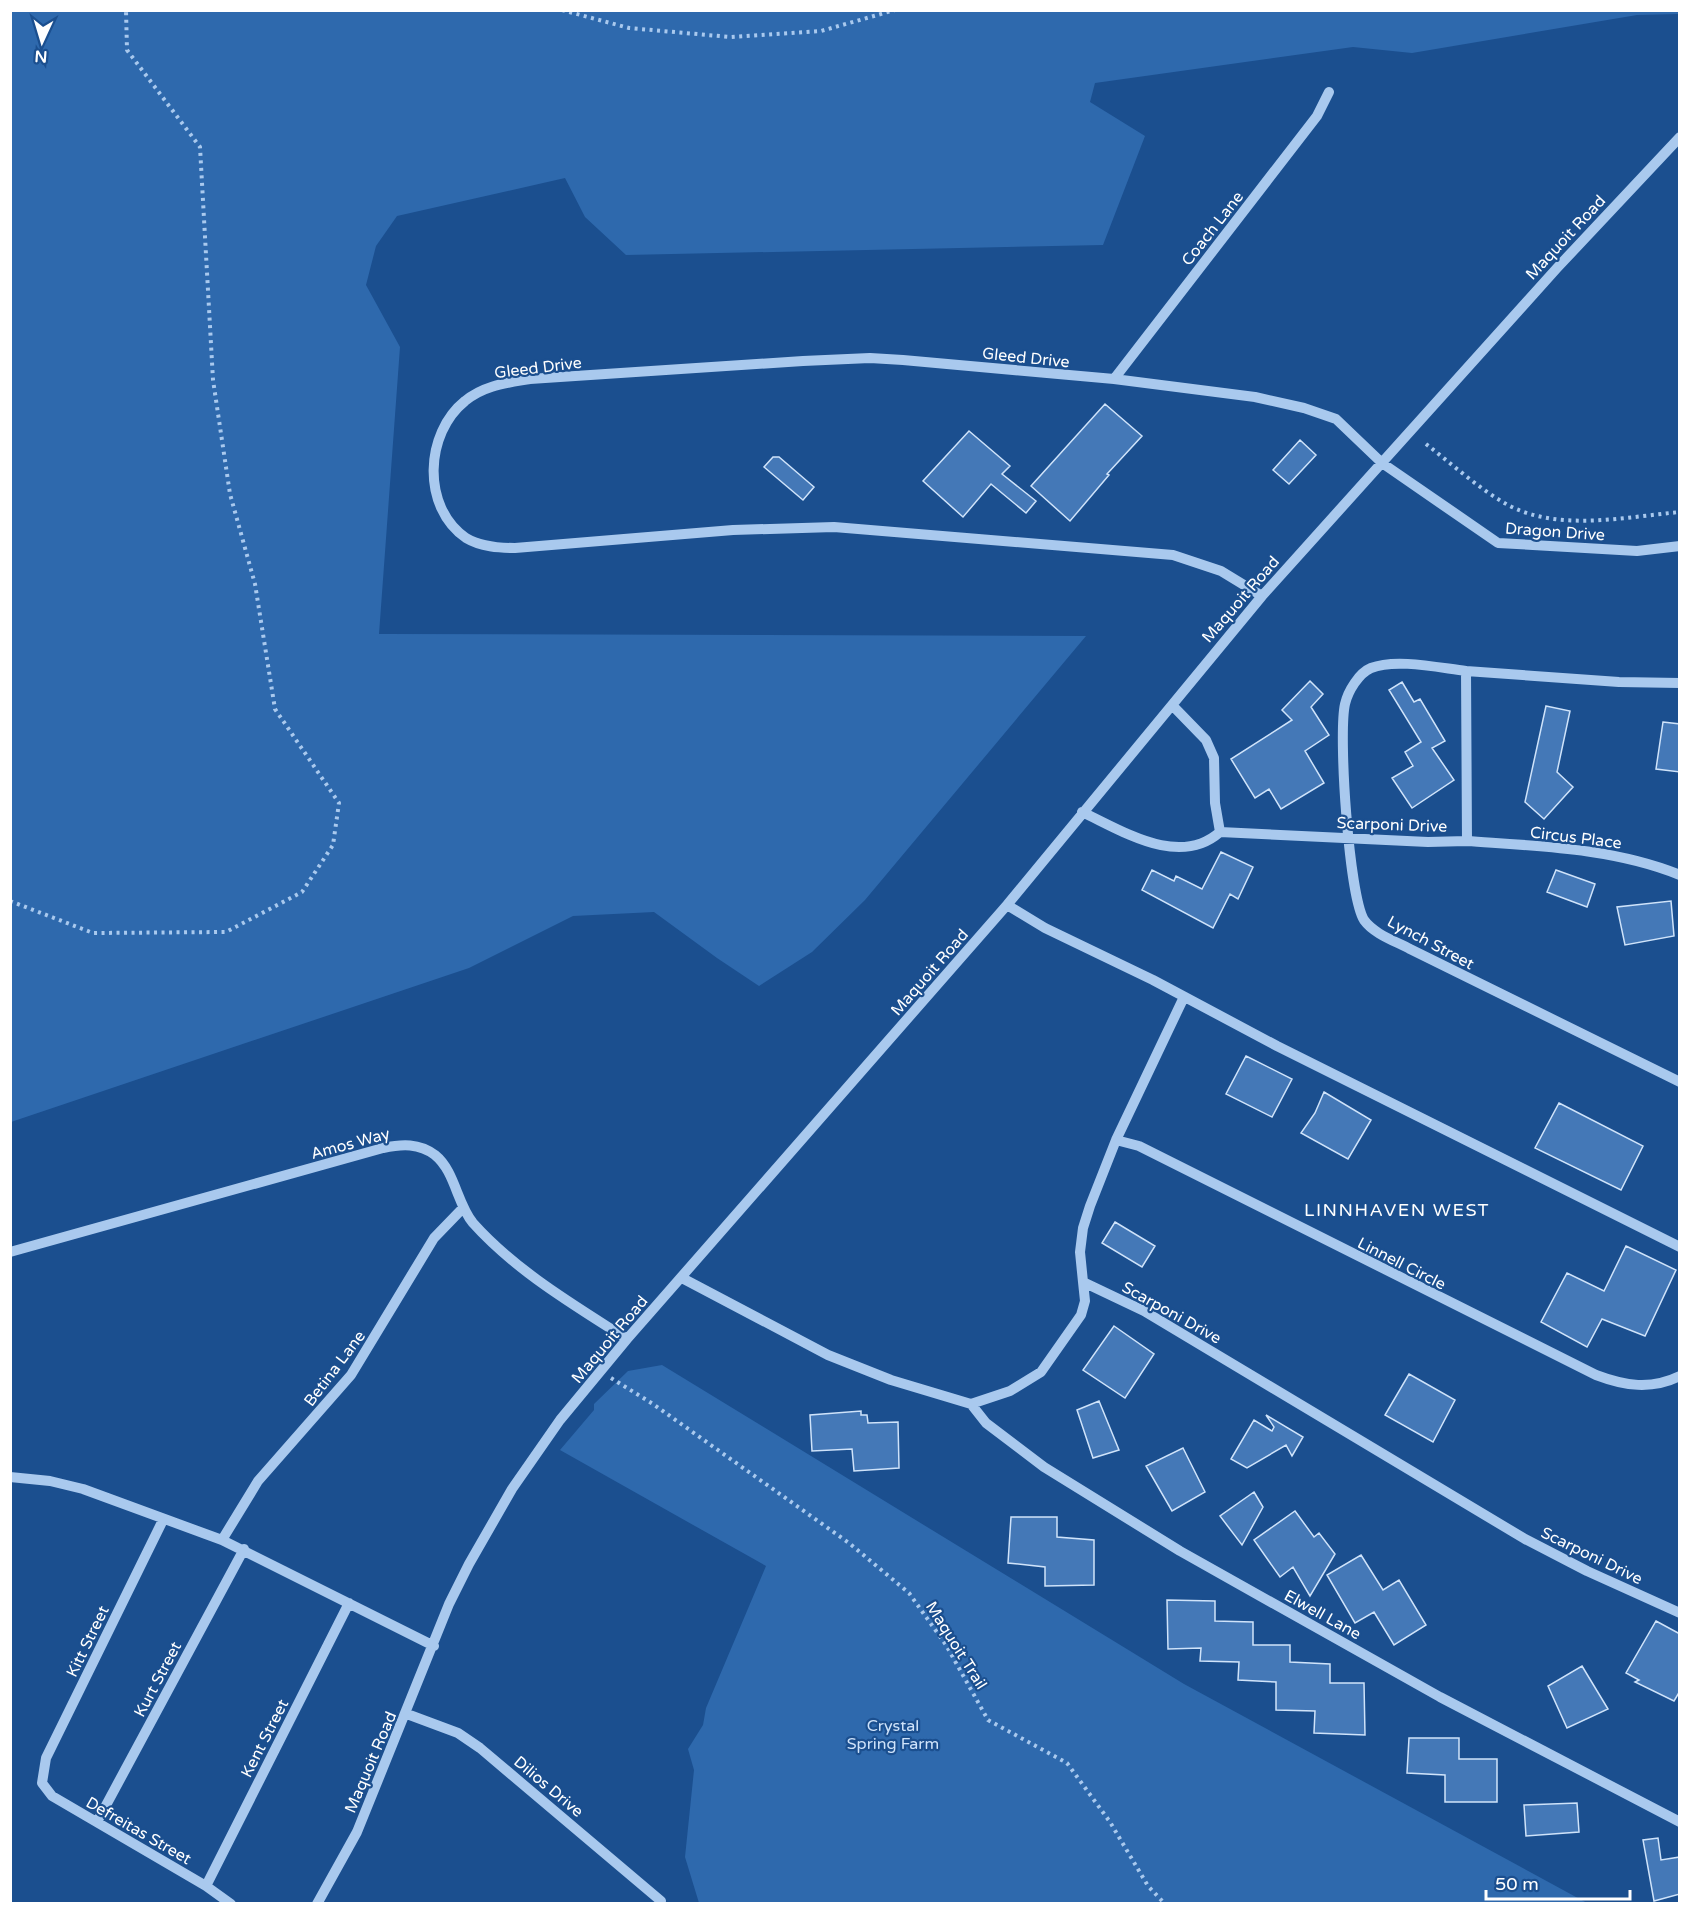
<svg xmlns="http://www.w3.org/2000/svg" width="1690" height="1914" viewBox="0 0 1690 1914" font-family="'Varela Round',sans-serif">
<style>
.green{fill:#2e69ad}
.building{fill:#4478b7;stroke:#cfe3fa;stroke-width:1.5}
.lines{fill:none;stroke-linecap:round;stroke-linejoin:round}
.path{stroke:#a9c9ee;stroke-width:4;stroke-dasharray:3 4.5;stroke-linecap:butt}
.minor{stroke:#a9c9ee;stroke-width:10}
.labels{text-anchor:middle;stroke-width:4.5;stroke-linejoin:round;paint-order:stroke}
.street-label{font-size:16px;fill:#fff;stroke:#1b4f8f}
.park-label{font-size:16px;fill:#cfe3fa;stroke:#1b4f8f}
.neighbourhood-label{font-size:18px;letter-spacing:1.5px;fill:#fff;stroke:#1b4f8f}
</style>
<rect width="100%" height="100%" fill="#1b4f8f"/>
<path class="green" d="M1679,10V14L1637,15L1412,53L1353,47L1095,83L1090,102L1145,136L1103,245L626,255L585,217L565,178L397,216L376,246L366,285L400,347L379,634L1086,636L865,900L812,952L759,986L717,958L654,912L573,916L469,968L11,1122V11Z
M662,1365L1184,1684L1587,1903H699L685,1857L694,1770L688,1749L703,1725L706,1708L766,1566L560,1450L594,1410V1404L628,1371Z"/>
<path class="building" d="M1105,404L1142,436L1107,474L1109,475L1070,521L1031,486Z
M969,431L1010,466L1002,474L1036,501L1026,513L991,484L963,517L923,481Z
M1300,440L1316,455L1289,484L1273,470Z
M773,457H779L814,487L803,500L764,467Z
M1310,681L1323,694L1311,707L1329,735L1305,751L1324,783L1281,809L1269,789L1255,798L1231,759L1292,720L1282,710Z
M1402,682L1414,702L1420,699L1445,741L1432,748L1454,780L1412,808L1392,778L1413,766L1405,752L1421,742L1389,690Z
M1546,706L1570,711L1557,772L1573,787L1544,819L1525,802Z
M1663,722L1680,724V772L1656,769Z
M1221,852L1253,867L1238,899L1230,894L1213,928L1142,890L1152,870L1174,881L1176,876L1202,889Z
M1556,870L1595,884L1587,907L1547,892Z
M1671,901L1674,936L1625,945L1617,907Z
M1246,1056L1292,1079L1272,1117L1226,1094Z
M1324,1092L1371,1120L1348,1159L1301,1133L1315,1113Z
M1559,1103L1643,1146L1621,1190L1535,1148Z
M1115,1222L1155,1246L1142,1267L1102,1243Z
M1626,1246L1676,1270L1645,1336L1602,1319L1587,1347L1541,1322L1567,1273L1604,1291Z
M1114,1326L1154,1354L1125,1398L1083,1370Z
M1409,1374L1455,1400L1433,1442L1385,1415Z
M1099,1401L1119,1450L1093,1458L1077,1410Z
M861,1411V1415H867L868,1423L898,1422L899,1468L854,1471L852,1449L812,1451L810,1415Z
M1266,1415L1303,1437L1292,1456L1286,1445L1247,1468L1231,1459L1254,1420L1272,1431L1274,1427Z
M1183,1448L1205,1492L1172,1511L1146,1466Z
M1254,1492L1263,1507L1242,1545L1220,1516Z
M1295,1511L1314,1537L1319,1533L1335,1554L1310,1596L1293,1567L1280,1577L1254,1540Z
M1011,1517H1057V1537L1094,1540V1585L1045,1586V1567L1008,1563Z
M1361,1555L1383,1590L1399,1580L1426,1625L1394,1645L1374,1612L1355,1623L1327,1575Z
M1167,1600L1215,1601V1621L1253,1622V1645H1290V1662L1330,1664V1683H1364L1365,1735L1314,1733L1315,1711L1276,1710V1682L1238,1680L1239,1662L1200,1661L1201,1648L1168,1649Z
M1656,1621L1680,1634V1691L1674,1701L1635,1682L1639,1680L1626,1673Z
M1582,1666L1608,1709L1567,1728L1548,1686Z
M1409,1738H1459V1759H1497V1802H1445V1775L1407,1773Z
M1577,1803L1579,1832L1526,1836L1524,1805Z
M1658,1838L1661,1860L1680,1857V1894L1654,1901L1643,1840Z"/>
<g class="lines">
<path class="path" d="M562,10L629,28L730,37L821,31L895,10
M1149,10H1158
M1426,444C1452,464 1479,489 1508,505C1559,532 1624,517 1680,512
M10,901L93,933L226,932L302,892L333,845L339,803L275,709L255,584L230,494L213,380L200,147L127,50L126,10
M611,1378L653,1404L849,1543L909,1593L946,1645L988,1720L1067,1763L1110,1822L1148,1886L1165,1904"/>
<path class="minor" d="M1114,379L1317,116L1329,92
M1262,596L1221,571L1173,555L834,527L733,530L515,548C499,548 481,547 466,538C421,507 425,433 465,401C484,385 507,383 530,379L803,361L870,358L903,360L1114,379L1255,397L1304,408L1336,419L1382,463L1498,543L1637,551L1680,546
M1466,671C1440,668 1396,658 1371,668C1359,673 1348,691 1345,704C1338,735 1349,895 1364,920C1374,934 1395,941 1410,949L1680,1082
M1172,705L1206,740L1214,758L1215,803L1220,832L1428,842L1467,841L1466,671L1619,682L1680,683
M1082,812C1123,831 1179,868 1220,832
M1467,841C1537,846 1614,848 1680,875
M1007,905L1045,928L1153,980L1277,1046L1680,1247
M1116,1140L1139,1146L1596,1375C1625,1386 1651,1390 1680,1376
M10,1252L383,1148C402,1144 419,1143 435,1155C455,1171 457,1204 473,1223C516,1271 574,1305 627,1339
M682,1278L828,1355L891,1380L971,1404L1010,1391L1041,1372L1081,1315L1085,1301L1083,1282L1144,1311L1525,1539L1587,1571L1680,1613
M1083,1282L1080,1252L1083,1228L1090,1206L1116,1140L1184,997
M971,1404L986,1423L1044,1467L1180,1551L1440,1697L1680,1822
M10,1477L50,1481L83,1489L222,1540L434,1646
M163,1520L46,1758L42,1783L52,1796L206,1886L231,1904
M222,1540L258,1481L351,1375L434,1238L463,1208
M407,1714L458,1733L480,1748L661,1901
M97,1822L244,1549
M206,1886L349,1603
M317,1904L357,1832L449,1604L469,1564L512,1489L560,1420L627,1339L1007,905L1262,596L1557,268L1680,137"/>
</g>
<g class="labels">
<g class="street-label">
<text transform="translate(1212 228) rotate(-52)" y="6">Coach Lane</text>
<text transform="translate(1565 237) rotate(-47)" y="6">Maquoit Road</text>
<text transform="translate(1026 357) rotate(6)" y="6">Gleed Drive</text>
<text transform="translate(538 367) rotate(-7)" y="6">Gleed Drive</text>
<text transform="translate(1555 531) rotate(4)" y="6">Dragon Drive</text>
<text transform="translate(1240 599) rotate(-49)" y="6">Maquoit Road</text>
<text transform="translate(1392 824) rotate(2)" y="6">Scarponi Drive</text>
<text transform="translate(1576 837) rotate(7)" y="6">Circus Place</text>
<text transform="translate(1431 942) rotate(28)" y="6">Lynch Street</text>
<text transform="translate(929 972) rotate(-49)" y="6">Maquoit Road</text>
<text transform="translate(350 1143) rotate(-15)" y="6">Amos Way</text>
<text transform="translate(1402 1263) rotate(27)" y="6">Linnell Circle</text>
<text transform="translate(1172 1312) rotate(29)" y="6">Scarponi Drive</text>
<text transform="translate(609 1339) rotate(-50)" y="6">Maquoit Road</text>
<text transform="translate(334 1368) rotate(-53)" y="6">Betina Lane</text>
<text transform="translate(1592 1555) rotate(26)" y="6">Scarponi Drive</text>
<text transform="translate(1323 1614) rotate(29)" y="6">Elwell Lane</text>
<text transform="translate(87 1641) rotate(-64)" y="6">Kitt Street</text>
<text transform="translate(957 1645) rotate(58)" y="6">Maquoit Trail</text>
<text transform="translate(157 1679) rotate(-62)" y="6">Kurt Street</text>
<text transform="translate(264 1738) rotate(-63)" y="6">Kent Street</text>
<text transform="translate(370 1762) rotate(-67)" y="6">Maquoit Road</text>
<text transform="translate(549 1786) rotate(40)" y="6">Dilios Drive</text>
<text transform="translate(139 1830) rotate(30)" y="6">Defreitas Street</text>
</g>
<g class="park-label">
<text x="893" y="1731">Crystal<tspan x="893" dy="18">Spring Farm</tspan></text>
</g>
<g class="neighbourhood-label">
<text x="1397" y="1216">LINNHAVEN WEST</text>
</g>
</g>
<rect width="1690" height="1914" fill="none" stroke="#ffffff" stroke-width="24"/>
<g transform="translate(42 42) rotate(184)" stroke="#1b4f8f" stroke-width="4.5" paint-order="stroke">
<path d="M0-4.5L10 22L0 15L-10 22Z" fill="#ffffff"/>
<text y="-9" font-size="16" font-weight="bold" text-anchor="middle" fill="#ffffff">N</text>
</g>
<path d="M1486 1890v9h144v-9" fill="none" stroke="#ffffff" stroke-width="3"/>
<text x="1495" y="1890" font-size="18" fill="#ffffff" stroke="#1b4f8f" stroke-width="4.5" paint-order="stroke">50 m</text>
</svg>
